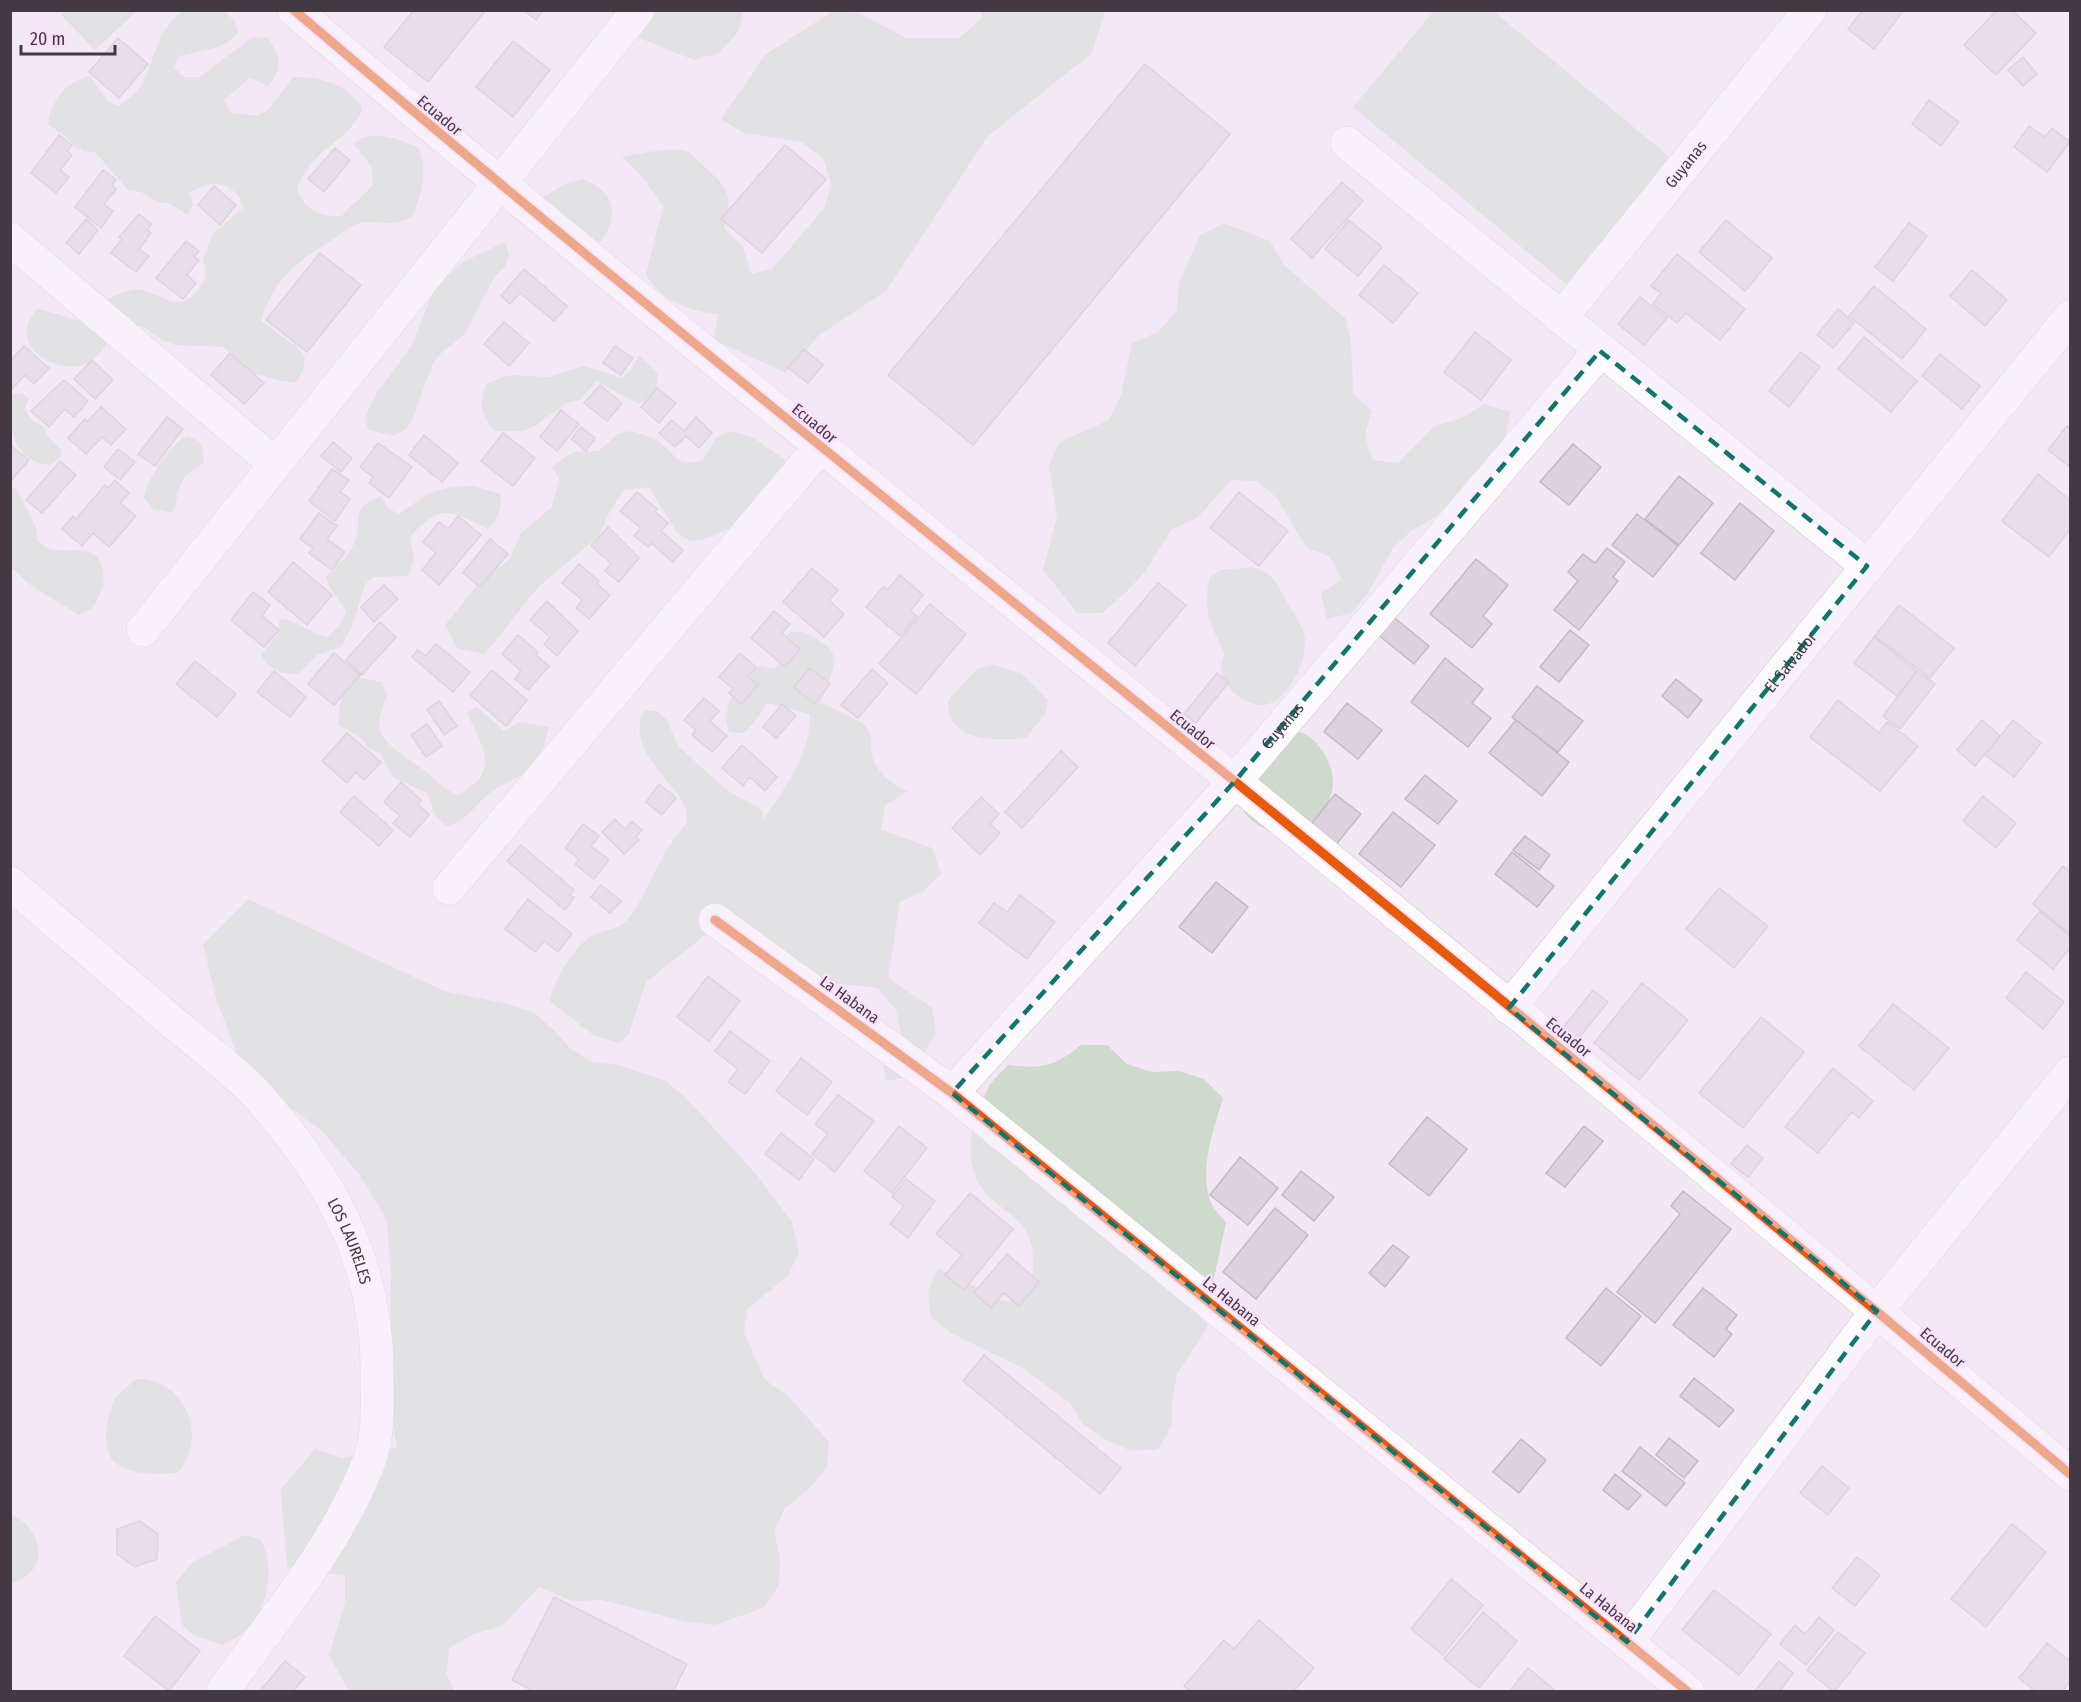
<svg xmlns="http://www.w3.org/2000/svg" width="2081" height="1702" viewBox="0 0 2081 1702" font-family="'Fira Sans Condensed',sans-serif">
<style>
.green{fill:#cddacc}
.building{fill:#dcd1dd;stroke:#c4b9c4;stroke-width:1.5}
.lines{fill:none;stroke-linecap:round;stroke-linejoin:round}
.minor-casing{stroke:#cec3cf;stroke-width:34}
.minor{stroke:#fdfbfe;stroke-width:33}
.cycleway-casing{stroke:#fae1fb;stroke-width:13}
.cycleway{stroke:#e8590c;stroke-width:9}
.marked{fill:none;stroke:#0f766e;stroke-width:4.5;stroke-dasharray:12 8;stroke-linejoin:round}
.labels{text-anchor:middle;stroke-width:5;stroke-linejoin:round;paint-order:stroke}
.street-label{font-size:16px;fill:#433943;stroke:#fae1fb}
</style>
<rect width="100%" height="100%" fill="#f4e7f5"/>
<path class="green" d="M66,11V10L137,11L95,50L61,15Z
M184,11H224L234,20L238,33C222,51 201,50 179,56L174,68L185,77H199L253,37L267,38C281,55 283,69 268,86L250,78L224,100L231,113L258,116L270,108L293,77C319,76 349,84 362,109C350,142 310,148 297,190C306,210 321,218 342,216C351,204 363,197 373,185L372,167L353,143C375,129 395,138 418,147C429,170 421,193 413,216C391,228 385,221 364,222C353,223 344,232 335,238C296,263 276,275 261,321L296,346L305,357L303,370L296,382L282,381L253,373L223,347L176,345L164,341L140,325L130,333L105,300C113,297 123,292 132,290C158,287 176,319 199,289C208,278 207,271 203,259L212,235L244,207C233,180 213,179 189,193L193,204L188,215L169,203H160L141,192L128,190L95,152L82,151V148L77,149L66,137L48,124C52,100 66,81 90,76L108,102L120,106C126,100 136,94 140,87C155,62 157,26 184,11Z
M611,11H744L738,32L719,53L694,60L637,37Z
M833,11L859,13L906,38H959L980,20L983,11H1105L1092,53L988,136L886,291L819,335L786,373L714,340L718,314C689,311 660,301 646,274L663,207L646,181L622,157C639,154 672,146 688,152C694,155 701,164 706,168C731,190 732,198 724,229L743,246L751,274L773,268L825,207L831,183L823,158L801,142L744,133L721,119L765,55Z
M1434,11H1493L1671,158L1566,284L1353,107Z
M583,179C622,194 619,226 591,252L553,248L531,232V204L567,183Z
M1224,223L1270,241L1283,264L1346,319L1351,343L1353,394L1372,411L1365,435L1373,460L1398,463L1435,426L1462,418L1484,404L1511,412L1505,438L1491,461L1435,517L1412,530L1393,548L1368,593L1351,613L1327,619L1321,593L1342,580L1330,557L1306,547L1277,498L1257,481L1231,480L1197,518L1172,529L1144,573L1125,593L1102,613H1077L1043,570L1057,517L1049,465L1060,442L1109,420L1121,395L1132,343L1158,332L1177,310L1179,283L1200,235Z
M505,242L509,255L505,267L495,276L464,335L440,354L432,365L413,418L406,429L394,436L368,430L365,417L377,393L411,347L433,292L443,280L463,262Z
M37,308L100,327L106,346C101,352 96,358 89,362C67,374 30,360 27,335C25,325 32,316 37,308Z
M639,355L658,374C658,390 654,397 638,404L596,381L580,400L567,403L533,427L521,431H495C480,415 479,403 487,383L511,375L549,377L583,366L622,378L632,369Z
M15,393L24,394L29,399L25,408C29,419 34,422 44,427L46,434L62,451L61,457L50,465C11,461 10,427 11,396Z
M632,431C640,434 648,436 656,440C676,452 674,468 703,460L716,438L729,431L754,438L788,462L758,517L704,539L691,541L678,534L649,487L624,490L609,513L599,536L538,587L485,654L458,649L445,625L478,584L510,559L521,533L552,507L559,479L552,467L573,452L599,451L619,433Z
M188,436L200,442C211,474 195,461 183,480C177,490 177,503 172,513L153,509L144,498C145,483 172,440 188,436Z
M474,486L500,494C502,509 498,518 488,529C450,510 441,503 410,537L414,559L408,576L374,577L365,584L353,624L341,647L317,655L298,674C281,675 270,670 261,655L279,632V619C299,619 310,635 328,637L341,624L346,611L329,586L326,577C333,568 345,560 351,549C366,527 345,507 381,497L388,508L399,514C430,492 435,487 474,486Z
M15,487L36,527L37,540C40,542 44,547 48,548C68,556 97,539 103,570C106,584 99,598 91,609L79,615L29,584L11,567V491Z
M1251,567C1277,573 1278,589 1292,610C1298,620 1303,628 1305,639C1307,662 1287,706 1260,705C1238,704 1211,676 1225,654C1212,629 1201,606 1210,577L1221,570Z
M802,631C847,654 837,660 821,702C833,709 859,719 867,728C873,735 870,743 871,751C874,770 891,786 908,791L885,805L881,830L932,848L941,874L924,891L900,902L888,978L932,1008L936,1032L911,1077L886,1081L882,1055L902,1037L896,1010L878,988L823,982L776,944L710,931L646,982L629,1034L619,1043L593,1035L550,1001C552,983 574,947 590,937C602,929 616,931 627,920C643,902 657,863 673,840C677,835 684,828 686,822C696,791 619,756 645,710L658,712L667,720L678,746L728,791L762,810L763,819C785,790 811,752 810,714L767,703L753,724L743,733L729,732L725,718L733,691L749,670L761,666L775,669C784,657 781,646 788,633Z
M993,665L1021,673L1048,700L1045,714L1026,738C995,741 946,742 948,700L977,669Z
M355,677L381,682L387,695C383,707 375,723 382,735C391,750 411,760 425,771C439,782 438,786 458,795C501,772 484,749 467,713L477,707L504,731L520,722L549,727C545,740 543,757 533,766C520,779 503,782 490,793C474,805 467,822 446,826L436,816L427,793L393,777L381,754L369,749L361,738L339,725C338,706 341,691 355,677Z
M1289,728C1309,734 1321,743 1329,763C1351,816 1276,857 1244,812C1239,805 1236,795 1232,787Z
M248,899L444,991L508,1004L534,1013L554,1030L569,1047L591,1062L618,1065L666,1081L685,1097L757,1175L792,1222L799,1252L788,1276L748,1308L744,1332L764,1379L789,1397L829,1442L827,1467L809,1489L785,1508L774,1531L780,1557L779,1585L763,1608L714,1625L687,1622L602,1600L572,1601L539,1587L502,1626L473,1634L450,1648L446,1674L455,1691H349L329,1655L345,1603V1576L287,1567L281,1489L315,1449L342,1458L397,1448L388,1392L391,1279L387,1220L359,1174L322,1131L271,1094L236,1052L216,998L203,944Z
M1081,1045H1107L1127,1064L1152,1072L1179,1071L1204,1079L1223,1098C1214,1129 1199,1167 1210,1200C1212,1208 1221,1216 1226,1223L1209,1301L1207,1328L1177,1374L1172,1400V1425L1158,1449L1131,1451L1105,1439L1083,1424L1069,1402L1024,1369L951,1333L931,1317L928,1291L938,1268L1006,1302L1030,1289C1033,1272 1036,1252 1028,1235C1019,1216 1003,1210 989,1197C959,1168 971,1122 987,1090C991,1081 1001,1073 1008,1065C1042,1069 1054,1067 1081,1045Z
M137,1379C185,1378 209,1437 178,1472C160,1476 120,1475 110,1456C103,1442 107,1414 114,1401C119,1392 128,1386 137,1379Z
M11,1515C31,1521 46,1548 34,1568C29,1576 18,1581 11,1584Z
M245,1535L260,1539C275,1563 269,1607 249,1627C242,1635 231,1640 222,1645L194,1635L182,1625L176,1582L193,1562Z"/>
<path class="building" d="M414,10L485,11L428,82L384,47Z
M524,10H543L536,20Z
M1863,10H1904L1874,49L1848,29Z
M1997,10H2012L2036,33L1996,75L1964,45Z
M118,38L148,64L119,98L89,72Z
M513,41L550,70L513,117L476,87Z
M2023,57L2037,74L2023,86L2008,70Z
M1145,64L1230,134L973,445L888,375Z
M1929,100L1959,122L1941,146L1912,124Z
M2029,126L2045,137L2052,128L2070,142L2047,172L2014,147Z
M59,135L72,145L67,151L72,155L60,170L69,177L56,193L31,173Z
M785,145L826,179L762,253L721,219Z
M335,148L350,160L324,192L308,179Z
M103,170L116,180L112,185L116,189L104,204L113,211L101,228L75,207Z
M1342,182L1363,201L1312,258L1291,239Z
M214,186L236,205L220,225L198,205Z
M139,214L151,224L147,230L151,233L139,249L149,256L136,272L111,253L122,239L119,237Z
M86,219L98,230L79,254L66,243Z
M1349,220L1382,247L1358,276L1325,249Z
M1726,220L1772,258L1745,291L1699,252Z
M1909,223L1927,236L1893,281L1875,267Z
M186,241L199,251L194,257L199,260L187,275L196,283L183,299L156,278Z
M320,253L361,285L307,352L266,320Z
M1677,254L1745,309L1720,340L1686,313L1677,323L1653,304L1661,293L1651,286Z
M1384,265L1418,293L1393,323L1359,295Z
M524,269L567,306L554,321L520,293L510,304L501,296Z
M1972,270L2007,300L1985,326L1950,296Z
M1874,286L1926,329L1902,359L1849,316Z
M1640,297L1667,318L1644,345L1618,324Z
M1838,309L1854,323L1833,348L1817,335Z
M504,322L529,343L509,366L484,344Z
M1475,332L1511,360L1481,400L1444,372Z
M1864,337L1917,381L1891,412L1838,369Z
M24,346L49,368L34,384L25,375L10,391V361Z
M615,346L633,358L621,375L603,363Z
M804,349L823,365L808,383L788,368Z
M1801,352L1820,367L1789,407L1769,391Z
M230,353L264,383L244,404L211,375Z
M1940,354L1980,386L1962,409L1922,376Z
M92,360L113,380L95,399L74,379Z
M64,380L88,401L74,417L65,409L49,427L31,411Z
M600,385L622,403L607,421L584,403Z
M657,388L676,403L659,423L641,407Z
M101,407L126,429L111,445L102,437L86,454L68,438L85,419L87,422Z
M561,410L579,424L557,451L540,437Z
M167,417L183,429L155,466L138,454Z
M696,417L712,433L699,448L686,436L675,447L659,433L672,420L684,431Z
M2067,426L2070,429V467L2048,450Z
M581,427L595,438L586,451L571,439Z
M503,433L535,458L513,486L481,461Z
M424,435L458,463L442,482L409,455Z
M333,442L352,458L341,472L321,456Z
M378,443L412,467L389,498L369,483L373,477L360,467Z
M1573,444L1601,467L1569,505L1540,482Z
M10,445L29,460L10,482Z
M118,449L135,462L120,480L104,467Z
M60,461L76,475L42,513L26,500Z
M332,469L349,480L340,492L350,499L335,521L309,501Z
M2038,474L2070,500V529L2049,557L2002,521Z
M1679,476L1713,503L1679,545L1645,519Z
M115,480L129,493L120,503L136,516L109,547L93,533L82,546L62,529L73,516L76,519L105,485L108,488Z
M637,492L657,509L655,512L668,523L661,531L683,550L673,562L651,543L648,547L634,536L641,528L620,511Z
M1239,492L1288,531L1259,566L1210,528Z
M1740,503L1774,531L1735,580L1701,553Z
M319,513L337,526L327,539L345,552L332,570L309,553L313,548L300,539Z
M1637,514L1678,546L1653,577L1612,545Z
M458,516L481,535L439,585L422,570L436,553L423,542L439,522L448,529Z
M608,527L639,558L619,582L605,571L611,563L591,546Z
M490,539L508,554L480,587L463,573Z
M1607,548L1625,562L1613,577L1618,581L1579,630L1554,610L1578,581L1568,572L1583,554L1595,563Z
M1476,559L1508,585L1483,616L1492,624L1472,648L1430,614Z
M293,562L332,595L307,625L268,592Z
M579,564L599,581L597,584L610,595L589,619L576,608L582,600L562,583Z
M812,568L838,590L829,600L844,614L824,637L783,602Z
M900,575L923,595L910,611L917,616L900,636L866,607L883,587L887,590Z
M1158,583L1186,605L1135,666L1108,643Z
M384,585L398,599L374,622L361,607Z
M253,592L270,605L262,616L279,630L264,647L231,620Z
M547,601L578,631L557,656L544,644L550,637L530,620Z
M930,604L966,634L916,694L879,664Z
M1899,605L1954,648L1930,678L1875,636Z
M774,611L790,624L782,633L800,649L785,667L751,638Z
M1391,615L1429,646L1414,664L1376,633Z
M380,622L396,637L362,675L346,660Z
M1570,630L1589,645L1559,682L1540,667Z
M518,635L538,652L536,655L549,666L528,690L515,679L521,671L502,654Z
M1874,637L1917,671L1897,696L1854,663Z
M436,644L470,672L453,692L412,657L418,650L426,656Z
M334,653L360,675L334,705L308,684Z
M740,653L756,667L748,676L758,685L741,704L729,693L733,689L719,677Z
M1445,658L1483,689L1472,703L1491,718L1468,747L1411,702Z
M195,661L236,694L217,717L176,684Z
M810,668L830,684L814,704L794,687Z
M872,669L888,683L858,718L841,705Z
M492,670L527,700L506,726L470,695Z
M274,671L306,697L290,717L257,692Z
M1917,671L1935,684L1900,729L1883,716Z
M1217,673L1229,682L1196,723L1184,714Z
M1676,679L1702,700L1688,718L1662,696Z
M1537,686L1583,721L1558,752L1512,717Z
M704,698L719,711L710,721L727,736L712,752L692,735L696,730L684,720Z
M1838,700L1879,733L1887,722L1918,746L1880,791L1810,737Z
M439,701L457,726L444,735L427,709Z
M1347,703L1382,730L1358,759L1324,732Z
M782,704L796,716L776,738L763,727Z
M1516,720L1569,762L1542,796L1489,753Z
M1982,720L2000,736L1975,766L1957,750Z
M2013,720L2041,743L2014,777L1985,755Z
M427,724L442,746L426,757L411,735Z
M347,733L381,762L364,780L356,772L347,783L322,761Z
M742,745L777,777L765,791L750,777L743,786L722,768Z
M1061,751L1078,767L1022,828L1005,812Z
M1425,775L1457,801L1438,824L1405,799Z
M401,782L421,800L418,804L429,815L410,837L393,823L400,816L384,802Z
M659,784L676,798L662,815L646,802Z
M1335,794L1361,814L1334,847L1309,827Z
M354,796L393,830L379,846L340,812Z
M1983,796L2016,823L1996,848L1963,821Z
M981,797L999,814L990,824L1000,833L980,855L952,828Z
M1393,812L1435,845L1401,887L1359,854Z
M615,819L625,829L632,821L642,830L636,837L639,840L624,854L602,832Z
M583,824L599,836L591,846L609,860L594,879L575,864L579,859L565,848Z
M1525,836L1550,855L1539,870L1513,850Z
M521,845L574,890L570,895L574,898L565,910L507,861Z
M1512,852L1554,886L1537,907L1495,874Z
M2063,866L2070,872V934L2033,904Z
M1216,882L1248,907L1212,953L1179,927Z
M601,885L621,901L610,913L591,897Z
M1719,888L1768,926L1734,968L1686,929Z
M1020,895L1055,922L1027,959L979,923L994,903L1007,912Z
M528,899L572,934L558,952L544,941L535,952L505,929Z
M2040,911L2070,936V948L2053,969L2017,940Z
M2026,972L2064,1002L2043,1029L2006,998Z
M708,976L740,1001L709,1041L677,1017Z
M1642,983L1688,1020L1639,1080L1594,1043Z
M1593,990L1608,1002L1577,1040L1563,1028Z
M1893,1004L1949,1048L1914,1090L1859,1046Z
M1761,1017L1804,1052L1743,1128L1699,1093Z
M730,1031L770,1061L745,1094L728,1082L738,1069L715,1051Z
M801,1058L832,1082L807,1115L776,1091Z
M1833,1068L1873,1101L1859,1118L1852,1112L1818,1153L1785,1127Z
M838,1095L874,1121L835,1172L812,1154L828,1134L815,1124Z
M1427,1117L1467,1149L1429,1196L1389,1164Z
M899,1126L927,1148L892,1193L864,1171Z
M1584,1126L1603,1141L1565,1187L1546,1173Z
M781,1133L814,1159L799,1180L765,1154Z
M1747,1145L1763,1158L1748,1177L1731,1164Z
M1240,1157L1278,1188L1248,1225L1210,1195Z
M1301,1171L1334,1197L1314,1221L1282,1195Z
M906,1179L935,1201L908,1238L890,1224L904,1206L892,1197Z
M1683,1191L1731,1229L1655,1323L1617,1292L1680,1214L1671,1206Z
M970,1193L1013,1229L964,1290L945,1275L962,1255L936,1234Z
M1275,1208L1308,1235L1256,1299L1223,1272Z
M1393,1245L1409,1257L1385,1287L1369,1273Z
M1007,1254L1039,1282L1019,1306L1004,1293L991,1308L974,1293Z
M1606,1288L1641,1316L1601,1366L1566,1338Z
M1703,1288L1737,1315L1726,1329L1732,1334L1714,1357L1673,1325Z
M984,1355L1121,1468L1100,1494L963,1381Z
M1694,1378L1734,1410L1719,1427L1680,1396Z
M1669,1438L1698,1461L1684,1478L1656,1455Z
M1521,1439L1546,1460L1519,1493L1493,1472Z
M1640,1447L1685,1483L1666,1506L1622,1471Z
M1822,1466L1849,1488L1828,1515L1800,1493Z
M1615,1474L1641,1495L1628,1510L1603,1490Z
M140,1521L158,1534L157,1559L135,1567L117,1554V1529Z
M2012,1524L2046,1552L1986,1627L1951,1599Z
M1857,1557L1880,1575L1855,1606L1832,1588Z
M1451,1579L1483,1605L1443,1655L1411,1629Z
M1714,1590L1771,1634L1739,1675L1682,1630Z
M554,1597L687,1664L673,1692H535L512,1680Z
M1483,1612L1517,1641L1479,1688L1444,1659Z
M155,1616L200,1651L169,1691L124,1656Z
M1819,1617L1834,1630L1806,1665L1780,1644L1795,1625L1805,1634Z
M1259,1620L1314,1668L1293,1692H1191L1184,1686L1224,1640L1234,1649Z
M1838,1632L1865,1653L1834,1692L1807,1670Z
M2047,1643L2070,1661V1681L2062,1692H2036L2019,1678Z
M285,1661L305,1677L292,1692H259Z
M1779,1661L1793,1673L1779,1692H1754Z
M1528,1668L1557,1692H1509Z"/>
<g class="lines">
<g class="minor-casing">
<g id="minor">
<path d="M294,10C602,273 919,525 1233,780C1514,1009 1793,1240 2070,1474"/>
<path d="M1347,143L1867,566"/>
<path d="M10,239L275,464"/>
<path id="s1" d="M1561,318L1810,10"/>
<path d="M143,630L638,10"/>
<path id="s2" d="M10,883C61,927 112,970 163,1014C193,1040 231,1067 258,1096C329,1176 377,1261 377,1370C377,1401 380,1434 368,1464C335,1548 274,1619 222,1692"/>
<path d="M449,888L820,447"/>
<path d="M715,920L952,1093L1688,1692"/>
<path id="s3" d="M1509,1008L2070,317"/>
<path id="s4" d="M952,1093L1235,781L1600,351"/>
<path d="M1627,1642L1877,1311L2070,1073"/>
</g>
</g>
<use href="#minor" class="minor"/>
<g class="cycleway-casing">
<path id="cycleway" d="M294,10C602,273 919,525 1233,780C1514,1009 1793,1240 2070,1474
M715,920L952,1093L1688,1692"/>
</g>
<use href="#cycleway" class="cycleway"/>
</g>
<path d="M0 0H2081V1702H0ZM1600,351L1867,566L1509,1008L1877,1311L1627,1642L952,1093L1235,781Z" fill="#f4e7f5" fill-opacity=".55" fill-rule="evenodd"/>
<path class="marked" d="M1600,351L1867,566L1509,1008L1877,1311L1627,1642L952,1093L1235,781Z"/>
<g class="labels">
<g class="street-label">
<text transform="translate(440 115) rotate(40)" y="6">Ecuador</text>
<text dy="6" stroke="none"><textPath href="#s1" startOffset="198">Guyanas</textPath></text>
<text transform="translate(815 423) rotate(39)" y="6">Ecuador</text>
<text dy="6" stroke="none"><textPath href="#s3" startOffset="446">El Salvador</textPath></text>
<text dy="6" stroke="none"><textPath href="#s4" startOffset="494">Guyanas</textPath></text>
<text transform="translate(1193 729) rotate(39)" y="6">Ecuador</text>
<text transform="translate(850 999) rotate(36)" y="6">La Habana</text>
<text transform="translate(1569 1037) rotate(39)" y="6">Ecuador</text>
<text dy="6" stroke="none"><textPath href="#s2" startOffset="500">LOS LAURELES</textPath></text>
<text transform="translate(1232 1301) rotate(39)" y="6">La Habana</text>
<text transform="translate(1943 1347) rotate(40)" y="6">Ecuador</text>
<text transform="translate(1609 1607) rotate(39)" y="6">La Habana</text>
</g>
</g>
<rect width="2081" height="1702" fill="none" stroke="#433943" stroke-width="24"/>
<path d="M21 45v9h94v-9" fill="none" stroke="#433943" stroke-width="3"/>
<text x="30" y="45" font-size="18" fill="#433943" stroke="#fae1fb" stroke-width="4.5" paint-order="stroke">20 m</text>
</svg>
